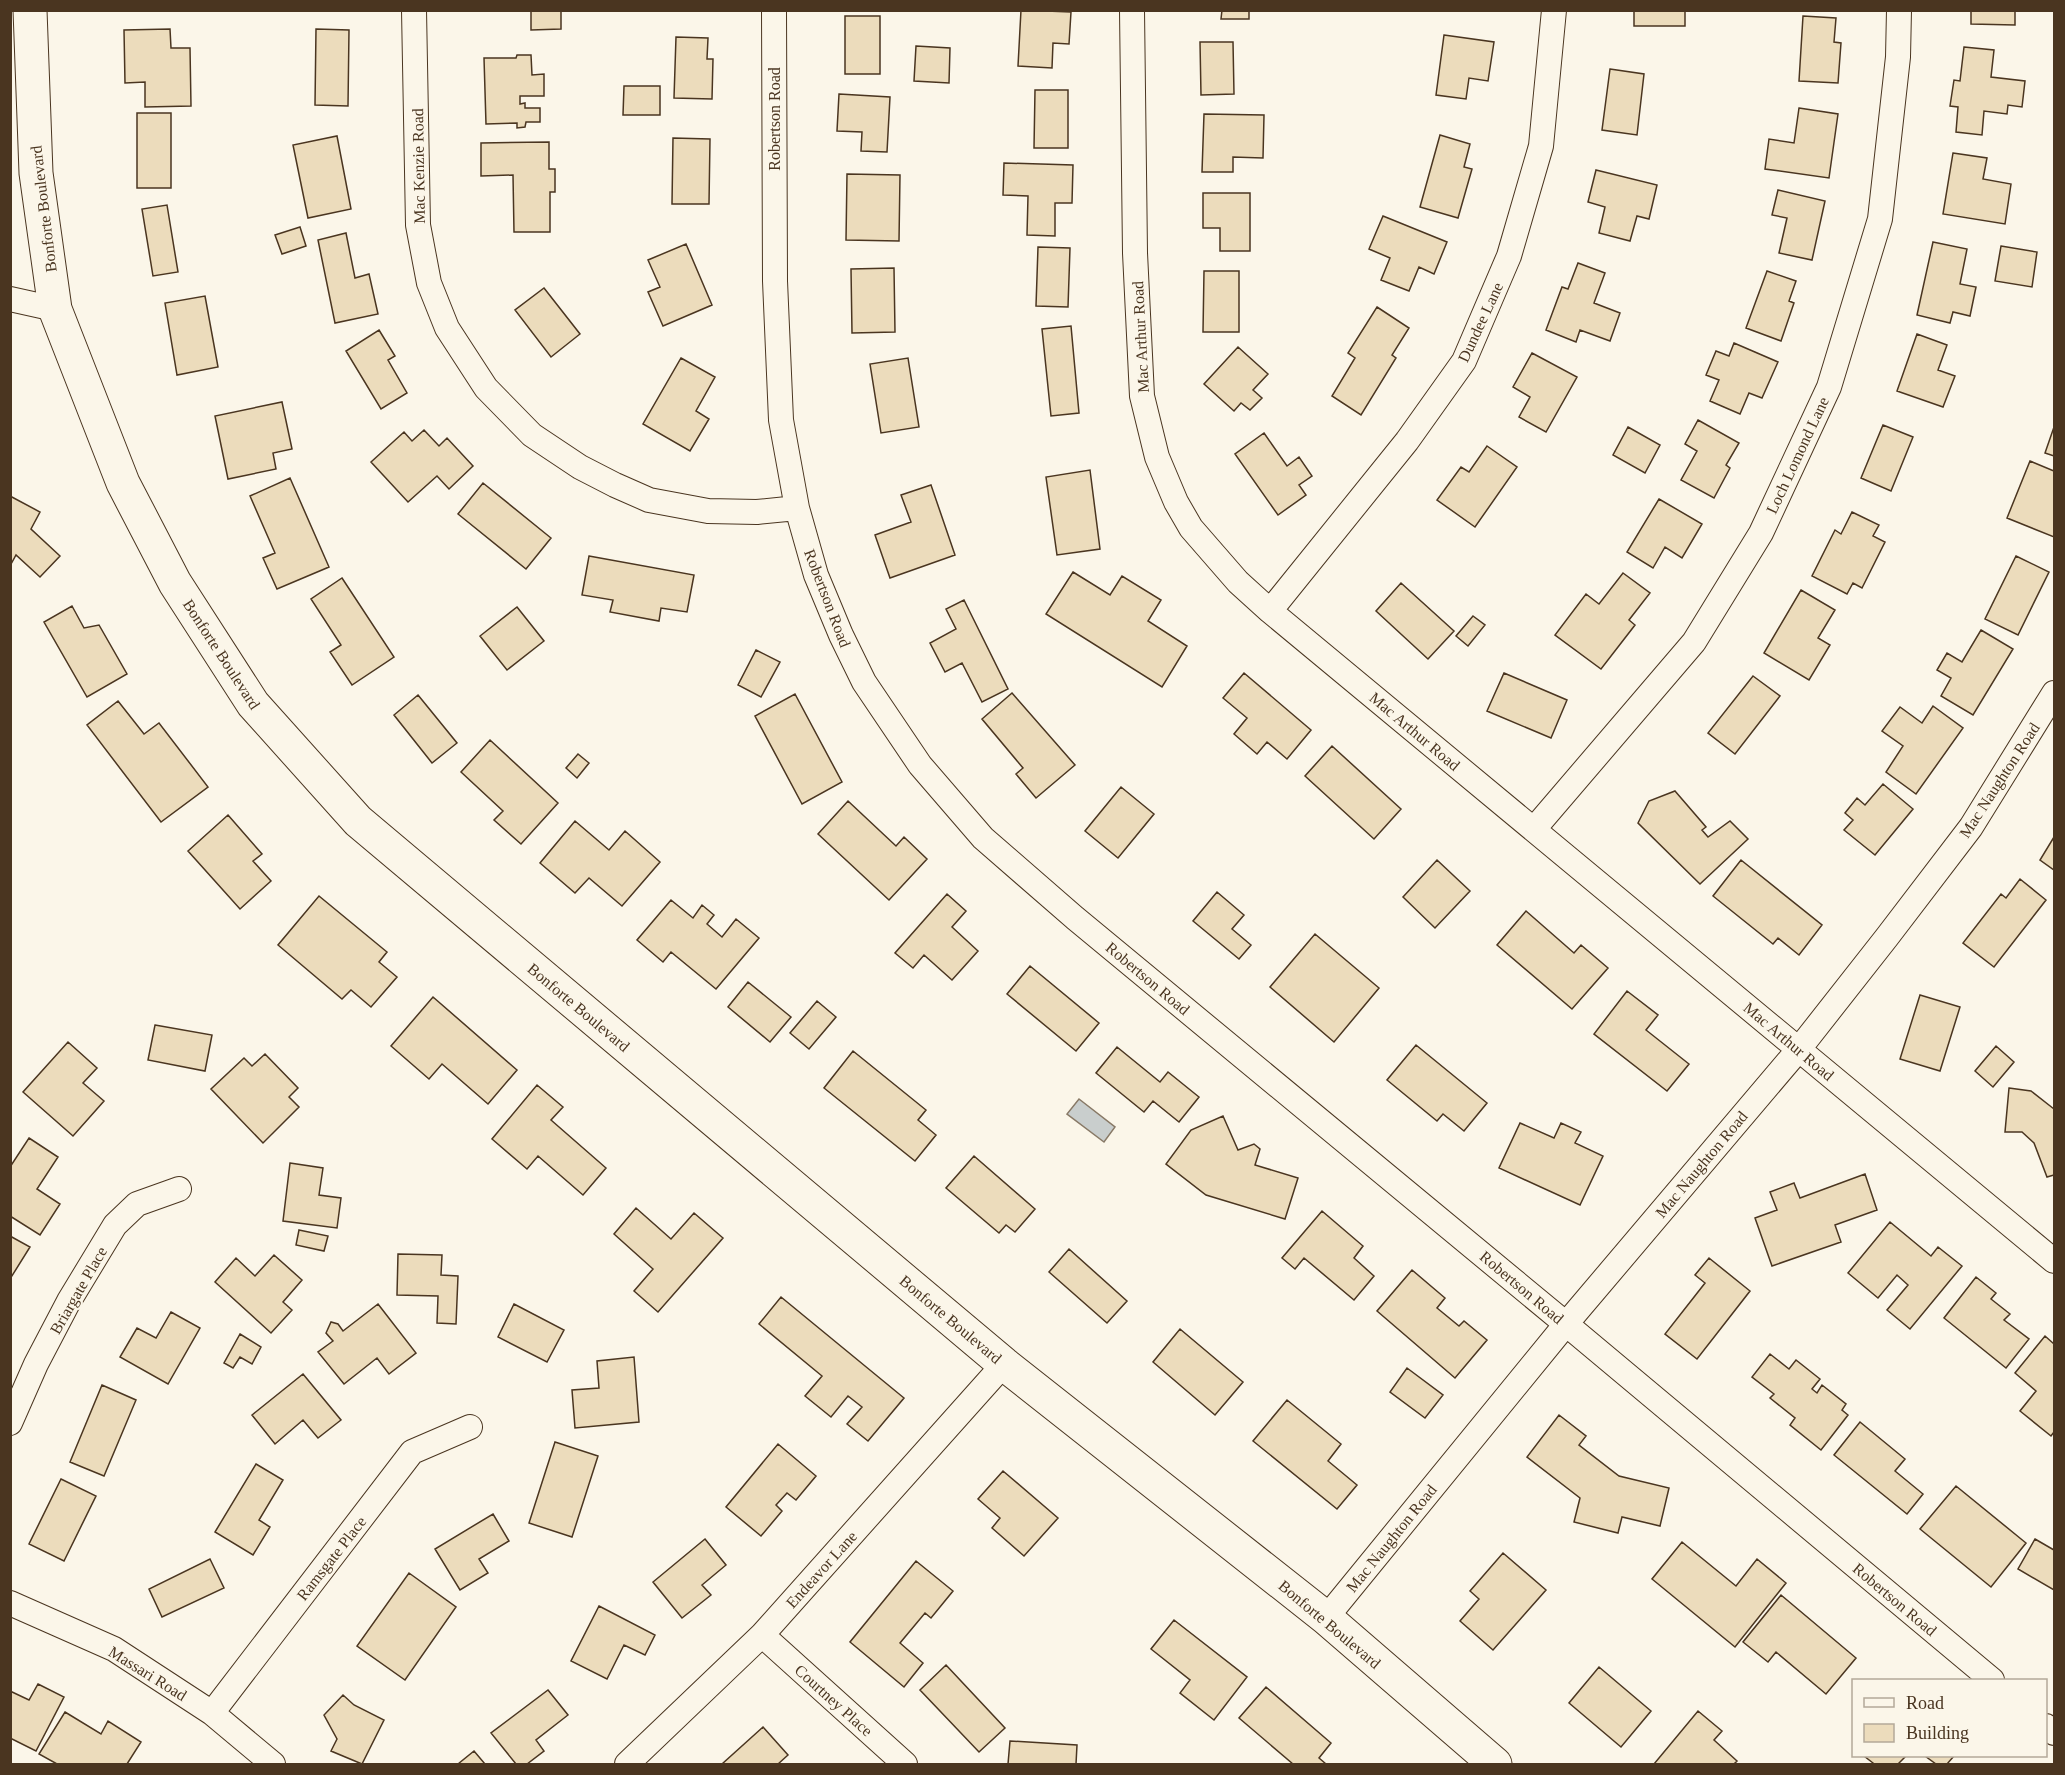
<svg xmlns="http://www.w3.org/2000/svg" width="2065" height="1775" viewBox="0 0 2065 1775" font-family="Georgia,serif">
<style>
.water{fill:#c9cecd;stroke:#887966;stroke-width:1.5}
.building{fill:#ecdcbc;stroke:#4a3520;stroke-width:1.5}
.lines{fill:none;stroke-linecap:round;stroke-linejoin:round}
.minor-casing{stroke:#4a3520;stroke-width:26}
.secondary-casing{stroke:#4a3520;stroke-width:35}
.minor{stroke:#fbf6e9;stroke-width:24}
.secondary{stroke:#fbf6e9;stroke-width:33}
.labels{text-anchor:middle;stroke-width:4.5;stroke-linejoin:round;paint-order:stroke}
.street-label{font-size:16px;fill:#4a3520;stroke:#fbf6e9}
</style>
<rect width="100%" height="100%" fill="#fbf6e9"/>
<path class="water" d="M1079,1099L1115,1127L1104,1142L1067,1114Z"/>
<path class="building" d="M531,10H561V29L531,30Z
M1021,10L1071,12L1069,44L1053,43L1052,68L1018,66Z
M1222,10H1249V19H1221Z
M1634,10H1685V26H1634Z
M1971,10H2015V25L1971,24Z
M845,16H880V74H845Z
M1803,16L1836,18L1834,42L1841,43L1838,83L1799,81Z
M170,29L171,48H190L191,106L145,107V82L125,83L124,30Z
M316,29L349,30L348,106L315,105Z
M1444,35L1494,42L1488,81L1469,78L1466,99L1436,95Z
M676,37L708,38L707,59H713L712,99L674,98Z
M1200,42H1233L1234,94L1201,95Z
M916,46L950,48L949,83L914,81Z
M1964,47L1994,50L1991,77L2025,81L2022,107L2008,105L2007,114L1984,111L1982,135L1956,132L1958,107L1950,106L1954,80L1960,81Z
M517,55H531L532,75L544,74V96H520V104L525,103V108H540V122H526L525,127L517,128V123L486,124L484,58H516Z
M1610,69L1644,74L1637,135L1602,130Z
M624,86H660V115H623Z
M1035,90H1068V148H1034Z
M839,94L890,97L887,152L861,151L862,132L837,131Z
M1799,108L1838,114L1829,178L1765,169L1769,139L1794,143Z
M137,113H171V188H137Z
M1204,114L1264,115L1263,158L1233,157V172H1202Z
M1440,135L1470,144L1464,167L1472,169L1458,218L1420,207Z
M337,136L351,209L308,218L293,145Z
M673,138L710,139L709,204H672Z
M549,142V169H555V192H550V232H514L513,175L481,176V143Z
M1953,153L1987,158L1983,179L2011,184L2005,224L1943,214Z
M1004,163L1073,165L1072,203H1055V236L1027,235L1028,196L1003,195Z
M1596,170L1657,185L1649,219L1637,216L1630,241L1599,233L1605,207L1588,202Z
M847,174L900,175L899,241L846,240Z
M1778,190L1825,201L1812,260L1779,253L1787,218L1772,215Z
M1203,193H1250V251H1220V228H1203Z
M167,205L178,272L153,276L142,209Z
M1383,216L1447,242L1434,274L1419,267L1409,291L1381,280L1390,258L1369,249Z
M300,227L306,246L282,254L275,235Z
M346,233L355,278L369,274L378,314L335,323L318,240Z
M1933,242L1967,249L1960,284L1976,287L1970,316L1953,312L1950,323L1917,315Z
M686,244L712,305L663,326L648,292L660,287L648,260Z
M2001,246L2037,252L2032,287L1995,281Z
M1038,247L1070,248L1068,307L1036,306Z
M1578,263L1605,273L1594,303L1620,313L1610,341L1580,330L1576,342L1546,330L1562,287L1568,289Z
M894,268L895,332L852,333L851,269Z
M1204,271H1239V332H1203Z
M1767,271L1796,281L1789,301L1794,303L1781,341L1746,328Z
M544,288L580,334L551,357L515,310Z
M205,296L218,367L177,375L165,303Z
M1377,307L1409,328L1392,355L1396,358L1361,415L1332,396L1355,358L1348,353Z
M1071,326L1079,413L1051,416L1042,329Z
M379,330L395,356L388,360L407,393L381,409L346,351Z
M1917,334L1947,345L1938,370L1955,376L1943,407L1897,391Z
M1734,343L1778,362L1762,398L1749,393L1740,414L1710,401L1719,380L1706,375L1716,351L1729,356Z
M1238,347L1268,374L1253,390L1262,398L1250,410L1241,403L1234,411L1204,384Z
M1532,353L1577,377L1546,432L1519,417L1530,397L1513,387Z
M681,358L715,377L696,411L709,419L690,451L643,424Z
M908,358L919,427L881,433L870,364Z
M282,402L292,449L273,453L276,469L228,479L215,416Z
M1698,420L1739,443L1726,465L1730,468L1714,498L1681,480L1697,451L1685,444Z
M1883,425L1913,437L1891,491L1861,478Z
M1628,427L1660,445L1645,473L1613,455Z
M2054,427V456L2045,453Z
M424,430L439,446L447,438L473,466L449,489L437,476L408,502L371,462L404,432L412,441Z
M1264,433L1287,466L1299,457L1312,476L1299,485L1306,495L1278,515L1235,454Z
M1487,446L1517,467L1475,527L1437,500L1461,467L1469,472Z
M2030,461L2054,471V537L2007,518Z
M1090,470L1100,549L1057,555L1046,477Z
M290,478L329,567L277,589L263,558L275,553L250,496Z
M483,483L551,538L526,569L458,514Z
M931,485L955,555L890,578L875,535L911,522L901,495Z
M10,496L40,512L31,529L60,556L40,577L16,555L10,566Z
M1659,499L1702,524L1682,558L1665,547L1653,568L1627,552Z
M1852,512L1879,525L1873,536L1885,542L1862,588L1853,583L1847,594L1812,576L1835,530L1841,534Z
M589,556L694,575L687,612L661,608L659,621L610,612L613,600L582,595Z
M2016,556L2049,572L2018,635L1985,619Z
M1073,572L1110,595L1122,576L1161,600L1148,621L1187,646L1162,687L1046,614Z
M1623,573L1650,593L1629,620L1635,625L1601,669L1555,635L1586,594L1599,604Z
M342,578L394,657L352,685L330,652L341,645L311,599Z
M1401,583L1454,631L1428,659L1376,611Z
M1801,590L1835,610L1818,638L1830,645L1809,680L1764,653Z
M964,600L1008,689L982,702L962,663L945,672L930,643L956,629L946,609Z
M72,606L84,628L99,625L127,674L87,697L44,622Z
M517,607L544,641L507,670L480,636Z
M1473,616L1485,625L1468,646L1456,636Z
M1981,630L2013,649L1973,715L1941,696L1951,678L1937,670L1947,653L1962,662Z
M756,650L780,662L761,697L738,685Z
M1244,673L1311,730L1287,759L1267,742L1257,754L1234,734L1247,718L1223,698Z
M1504,673L1567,700L1551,738L1487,711Z
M1753,676L1780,696L1735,754L1708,733Z
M1012,693L1075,765L1036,798L1016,774L1023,768L982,719Z
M795,694L842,782L802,804L755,716Z
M418,695L457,743L432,763L394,715Z
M118,701L144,734L159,723L208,787L161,822L87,725Z
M1933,706L1963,728L1916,794L1886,772L1903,746L1882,731L1900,707L1922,723Z
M490,740L558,803L521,844L494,820L503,811L461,772Z
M1332,746L1401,809L1374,839L1305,776Z
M578,754L589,763L577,778L566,768Z
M1883,784L1913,809L1875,855L1844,830L1853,820L1845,813L1857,798L1865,805Z
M1121,787L1154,814L1118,858L1085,831Z
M1675,791L1706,827L1702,830L1708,837L1730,821L1748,839L1700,884L1638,823L1649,801Z
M848,801L896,846L904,837L927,859L889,900L818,834Z
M228,815L262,854L253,861L271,881L240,909L188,851Z
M575,821L609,850L625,831L660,862L622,906L589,878L575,893L540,863Z
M2054,837V870L2040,860Z
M1437,860L1470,891L1435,928L1403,897Z
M1741,860L1822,925L1799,955L1778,938L1773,944L1713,896Z
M2020,879L2046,900L1994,967L1963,943L2001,894L2006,898Z
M1217,892L1244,915L1232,929L1251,945L1239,959L1193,921Z
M947,894L966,911L952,927L978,951L952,980L924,955L913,968L895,953Z
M319,896L387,952L379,962L397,977L371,1007L351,990L342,999L278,945Z
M671,900L693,918L702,905L714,915L707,924L722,937L736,919L759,938L716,989L671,952L663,962L637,940Z
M1526,911L1574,953L1581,945L1608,968L1572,1009L1497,945Z
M1315,934L1379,988L1334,1042L1270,987Z
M1030,966L1099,1023L1076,1051L1007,994Z
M748,982L791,1017L770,1042L728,1007Z
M1627,991L1658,1015L1646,1030L1689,1064L1667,1091L1594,1034Z
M1920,995L1960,1007L1940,1071L1900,1059Z
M433,997L517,1070L488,1104L442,1064L429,1079L391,1046Z
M817,1001L836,1017L809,1049L790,1033Z
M155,1025L212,1035L205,1071L148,1060Z
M68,1042L97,1068L83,1083L104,1101L73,1136L23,1092Z
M1416,1045L1487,1103L1464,1131L1443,1114L1437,1121L1387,1080Z
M1996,1046L2014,1062L1993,1087L1975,1071Z
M1117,1047L1160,1082L1168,1072L1199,1097L1179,1122L1153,1101L1144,1112L1096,1073Z
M853,1051L926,1110L918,1120L936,1135L915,1161L824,1088Z
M265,1054L298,1088L289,1097L299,1107L263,1143L211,1089L244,1058L252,1066Z
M537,1085L563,1107L551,1120L606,1168L583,1195L538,1156L527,1169L492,1139Z
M2009,1088L2031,1091L2054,1109V1175L2047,1177L2034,1143L2022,1132H2005Z
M1223,1116L1238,1150L1254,1144L1260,1149L1255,1165L1298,1178L1285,1219L1206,1195L1166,1164L1191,1130Z
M1520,1123L1554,1138L1561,1123L1581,1132L1575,1143L1603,1156L1580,1205L1499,1168Z
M29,1138L58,1157L37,1189L60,1204L40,1235L10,1216V1167Z
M974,1156L1035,1209L1015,1232L1006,1225L999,1233L946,1188Z
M290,1163L323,1168L319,1195L341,1198L337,1228L283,1221Z
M1865,1174L1877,1210L1835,1225L1841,1242L1772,1266L1755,1218L1777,1210L1770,1192L1794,1183L1800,1198Z
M636,1208L671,1239L694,1213L723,1238L658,1312L634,1291L653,1269L614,1234Z
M1322,1211L1363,1246L1354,1258L1374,1276L1354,1300L1304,1258L1295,1269L1282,1258Z
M1890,1222L1931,1256L1938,1247L1962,1266L1910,1329L1887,1310L1908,1285L1897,1275L1878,1298L1848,1273Z
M299,1230L328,1236L324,1251L296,1245Z
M10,1236L30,1247L10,1279Z
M1069,1249L1127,1301L1107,1323L1049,1272Z
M398,1254L442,1255L441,1275L458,1276L456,1324L437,1323L438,1296L397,1295Z
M274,1255L302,1280L283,1302L292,1310L271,1333L215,1282L236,1258L255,1276Z
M1709,1258L1750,1291L1697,1359L1665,1334L1705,1283L1695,1275Z
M1412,1270L1445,1298L1437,1308L1459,1326L1464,1321L1487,1340L1455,1378L1377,1311Z
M1976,1277L1996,1293L1991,1299L2010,1314L2004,1320L2029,1339L2006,1368L1944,1318Z
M781,1297L904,1398L868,1441L847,1424L862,1407L848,1396L831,1417L805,1396L822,1376L759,1324Z
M378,1304L416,1353L389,1374L377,1358L344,1384L318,1352L333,1341L326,1333L331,1322L338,1324L343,1331Z
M514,1304L564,1330L547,1362L498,1337Z
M171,1312L200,1328L168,1384L120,1357L137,1328L156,1338Z
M1180,1329L1243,1382L1215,1415L1153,1362Z
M240,1334L261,1347L252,1364L240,1357L233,1368L224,1363Z
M2045,1336L2054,1344V1432L2051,1436L2020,1411L2036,1391L2015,1373Z
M1770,1354L1789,1369L1796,1360L1820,1379L1812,1389L1817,1393L1822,1385L1846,1404L1842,1410L1848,1415L1821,1450L1790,1425L1795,1418L1770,1398L1774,1394L1752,1377Z
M634,1357L639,1422L575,1428L572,1390L599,1388L597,1361Z
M1407,1368L1443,1395L1425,1418L1390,1392Z
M303,1374L341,1420L318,1438L303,1420L275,1444L252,1415Z
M102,1385L136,1400L104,1476L70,1462Z
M1287,1400L1341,1444L1328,1461L1357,1485L1337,1509L1253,1441Z
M1559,1415L1586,1436L1579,1445L1619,1476L1669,1488L1660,1526L1622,1517L1618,1533L1574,1522L1580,1498L1527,1457Z
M1860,1422L1905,1459L1895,1471L1923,1494L1907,1514L1834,1455Z
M555,1442L598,1456L572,1537L529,1523Z
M778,1444L816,1476L796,1500L787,1493L776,1505L782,1511L761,1536L726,1507Z
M256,1464L283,1480L259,1520L270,1527L253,1555L215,1532Z
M1003,1471L1058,1518L1024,1556L992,1528L1000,1518L978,1499Z
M61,1479L96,1496L64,1561L29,1544Z
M1956,1486L2026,1543L1991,1587L1920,1529Z
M493,1514L509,1541L479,1559L488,1573L460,1590L435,1549Z
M705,1539L726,1565L702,1585L711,1595L682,1618L653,1582Z
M2035,1539L2054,1550V1590L2018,1569Z
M1682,1542L1736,1586L1757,1559L1786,1583L1735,1647L1652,1579Z
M1503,1553L1546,1590L1493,1650L1460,1621L1479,1599L1470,1591Z
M210,1559L224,1588L162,1617L149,1589Z
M916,1561L953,1591L931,1618L925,1613L900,1643L923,1663L904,1687L850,1642Z
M409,1573L456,1607L405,1680L357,1646Z
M1781,1595L1856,1658L1826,1694L1776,1652L1768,1662L1743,1642Z
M599,1606L655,1635L645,1655L624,1645L607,1679L571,1661Z
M1174,1620L1247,1677L1214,1720L1180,1693L1190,1680L1151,1649Z
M946,1665L1005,1728L979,1752L920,1690Z
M1599,1667L1651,1711L1621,1747L1569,1703Z
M38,1684L64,1697L36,1751L10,1738V1691L29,1700Z
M1266,1687L1331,1743L1319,1758L1326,1764H1293L1239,1718Z
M548,1690L568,1715L536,1740L544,1751L527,1764H516L491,1733Z
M343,1695L354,1705L384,1720L362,1764L331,1751L337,1739L324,1715Z
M1698,1711L1722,1731L1714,1740L1737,1761L1734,1764H1654Z
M65,1712L101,1734L108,1721L141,1742L127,1764H57L39,1754Z
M763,1727L788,1755L778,1764H722Z
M1010,1741L1077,1745L1076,1764H1008Z
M474,1751L485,1764H458Z
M1864,1756H1906L1898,1764H1872L1873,1763Z
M1925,1756H1954L1947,1764H1936Z"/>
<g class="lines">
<g class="minor-casing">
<path id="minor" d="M414,10L418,225L429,283L447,328L486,388L532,435L580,467L615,485L649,500L708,511L757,512L797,508
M774,10L775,281L781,420L797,508L816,575L841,635L864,682L920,765L983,838L1075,918L1566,1324L1992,1680
M1132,10L1135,253L1142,396L1157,457L1176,502L1191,528L1238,582L1270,611L2054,1261
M10,299L55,309
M1270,611L1407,441L1464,361L1509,256L1541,146L1554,10
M1534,829L1694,642L1761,533L1829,387L1880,219L1898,57L1899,10
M10,1423L36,1364L69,1301L115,1225L137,1204L179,1189
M10,1603L114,1649L212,1713L273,1764
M1326,1618L1566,1324L1799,1049L1887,937L1971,827L2054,693
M762,1635L905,1764
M212,1713L412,1452L470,1427
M2046,1726L2054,1733
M627,1764L762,1635L1004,1364"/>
</g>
<g class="secondary-casing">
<path id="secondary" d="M30,10L36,173L55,309L123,483L175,583L253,704L358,821L1004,1364L1326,1618L1495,1764"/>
</g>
<use href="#minor" class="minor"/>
<use href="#secondary" class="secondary"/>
</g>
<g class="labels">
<g class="street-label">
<text transform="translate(774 119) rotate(-90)" y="6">Robertson Road</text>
<text transform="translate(418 166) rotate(-91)" y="6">Mac Kenzie Road</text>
<text transform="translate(43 209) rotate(-97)" y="6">Bonforte Boulevard</text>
<text transform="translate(1480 322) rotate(-65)" y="6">Dundee Lane</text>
<text transform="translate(1140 337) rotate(-93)" y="6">Mac Arthur Road</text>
<text transform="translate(1797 455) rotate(-65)" y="6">Loch Lomond Lane</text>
<text transform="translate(828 598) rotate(69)" y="6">Robertson Road</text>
<text transform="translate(222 654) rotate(57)" y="6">Bonforte Boulevard</text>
<text transform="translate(1415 731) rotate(40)" y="6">Mac Arthur Road</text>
<text transform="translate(1999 780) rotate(-57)" y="6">Mac Naughton Road</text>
<text transform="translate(1148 978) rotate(40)" y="6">Robertson Road</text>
<text transform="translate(579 1007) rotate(40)" y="6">Bonforte Boulevard</text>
<text transform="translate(1789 1041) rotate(40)" y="6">Mac Arthur Road</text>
<text transform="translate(1701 1164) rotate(-50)" y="6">Mac Naughton Road</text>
<text transform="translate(1522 1287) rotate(40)" y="6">Robertson Road</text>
<text transform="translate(78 1290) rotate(-60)" y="6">Briargate Place</text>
<text transform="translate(951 1319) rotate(40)" y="6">Bonforte Boulevard</text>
<text transform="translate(1391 1538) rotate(-51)" y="6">Mac Naughton Road</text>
<text transform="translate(331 1558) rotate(-52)" y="6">Ramsgate Place</text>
<text transform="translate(821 1569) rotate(-48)" y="6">Endeavor Lane</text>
<text transform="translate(1895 1599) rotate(40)" y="6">Robertson Road</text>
<text transform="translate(1330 1624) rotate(40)" y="6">Bonforte Boulevard</text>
<text transform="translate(148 1673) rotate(32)" y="6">Massari Road</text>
<text transform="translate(834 1700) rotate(42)" y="6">Courtney Place</text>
</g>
</g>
<rect width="2065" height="1775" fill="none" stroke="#4a3520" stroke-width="24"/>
<rect x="1852" y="1679" width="195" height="78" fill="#fbf6e9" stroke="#b4a999" stroke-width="1.5"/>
<rect x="1864" y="1698" width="30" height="9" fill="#fbf6e9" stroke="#b4a999" stroke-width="1.5"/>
<text x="1906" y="1709" font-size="18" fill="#4a3520">Road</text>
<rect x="1864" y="1724" width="30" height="18" fill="#ecdcbc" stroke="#b4a999" stroke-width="1.5"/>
<text x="1906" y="1739" font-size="18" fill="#4a3520">Building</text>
</svg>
